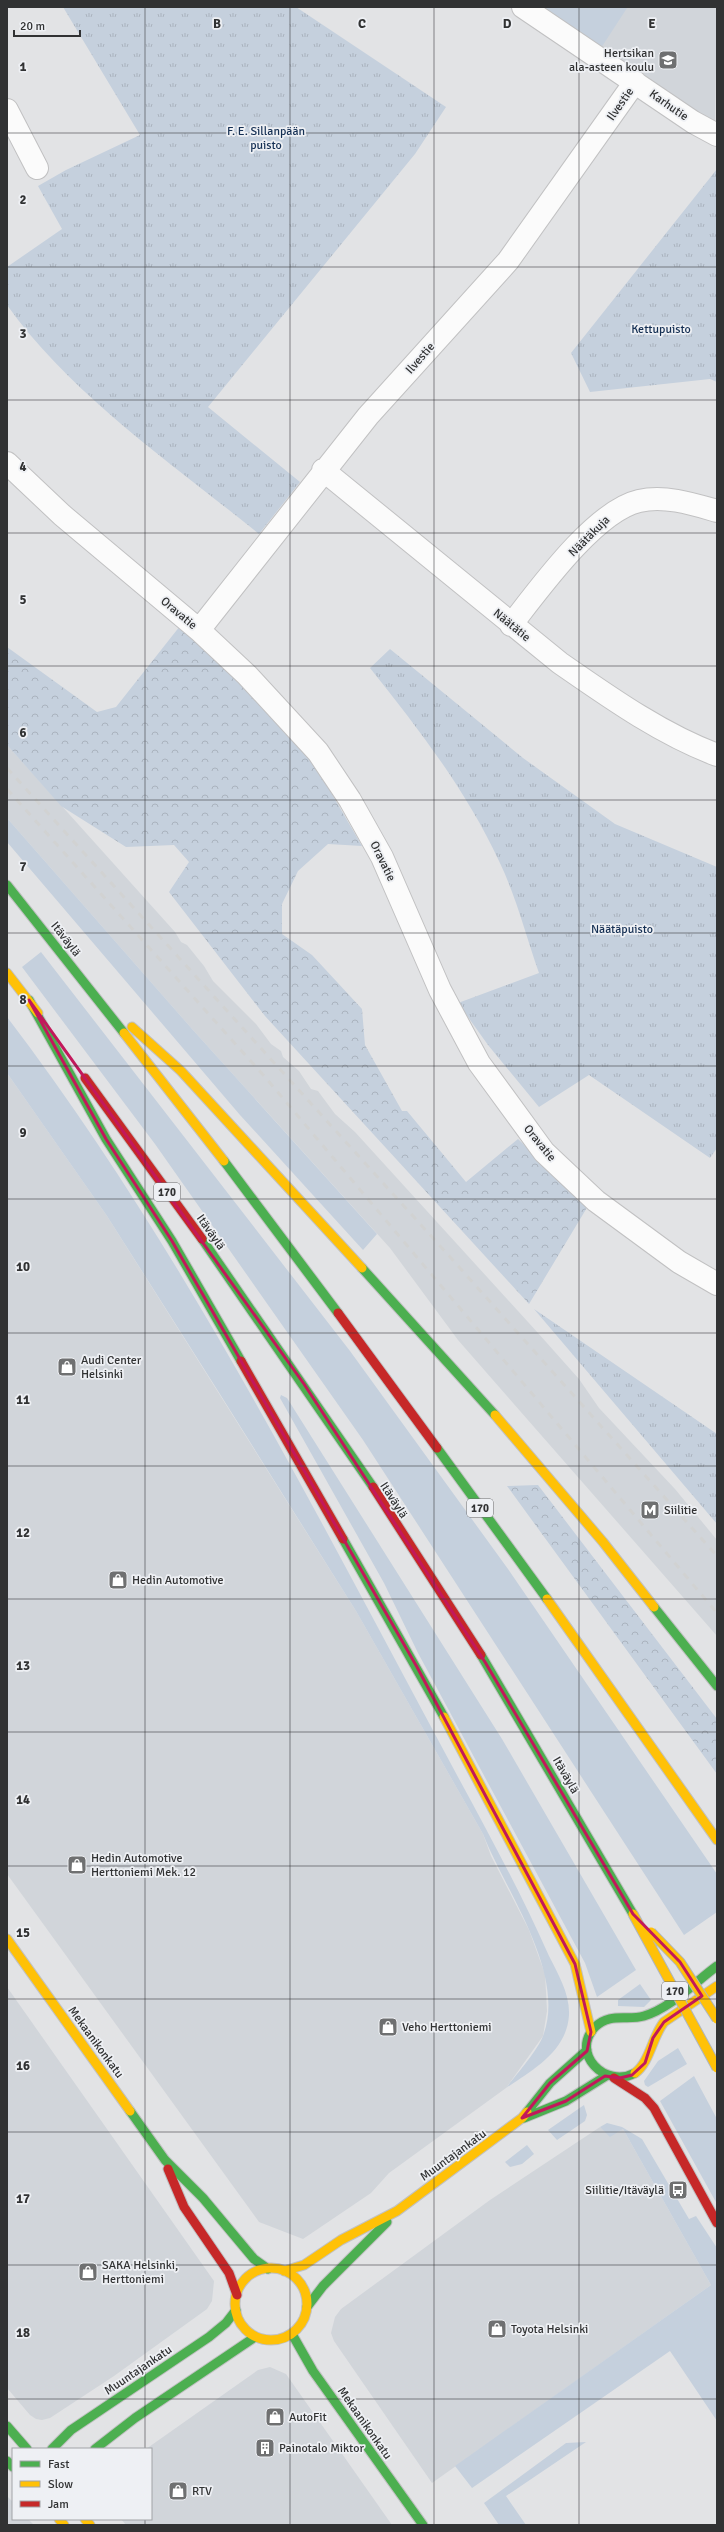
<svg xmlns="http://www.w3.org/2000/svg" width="724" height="2532" viewBox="0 0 724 2532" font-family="Signika,sans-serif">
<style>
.built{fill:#d1d5da}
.grass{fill:#c5d0dd}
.forest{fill:url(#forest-crowns)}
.park{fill:url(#park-tufts)}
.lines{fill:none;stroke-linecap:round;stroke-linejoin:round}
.street-casing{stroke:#c1c1c2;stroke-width:24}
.fast-casing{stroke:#c1c1c2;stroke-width:11}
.slow-casing{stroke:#c1c1c2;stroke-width:11}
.jam-casing{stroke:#c1c1c2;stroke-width:11}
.street{stroke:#fbfbfb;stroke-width:22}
.fast{stroke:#4caf50;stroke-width:9}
.slow{stroke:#ffc107;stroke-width:9}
.jam{stroke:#c62828;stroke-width:9}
.rail{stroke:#d1d2d2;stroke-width:3;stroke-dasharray:7 7;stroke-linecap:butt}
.slow-bridge-casing{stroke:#afb6bf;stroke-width:11;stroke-linecap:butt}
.slow-bridge{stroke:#ffc107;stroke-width:9}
.marked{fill:none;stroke:#c2185b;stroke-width:3;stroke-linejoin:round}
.grid{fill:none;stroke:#313233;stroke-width:1;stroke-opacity:0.55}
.labels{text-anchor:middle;stroke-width:3.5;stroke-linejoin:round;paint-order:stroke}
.shield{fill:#eef0f4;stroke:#6a6b6d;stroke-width:1}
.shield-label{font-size:11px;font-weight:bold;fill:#313233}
.poi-label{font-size:12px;fill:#313233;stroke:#eef0f4;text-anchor:start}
.street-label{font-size:12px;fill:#313233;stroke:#eef0f4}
.park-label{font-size:12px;fill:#142f53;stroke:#eef0f4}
.grid-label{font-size:13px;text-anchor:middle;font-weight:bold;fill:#313233;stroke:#eef0f4;stroke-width:3.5;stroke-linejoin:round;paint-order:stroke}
</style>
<defs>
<pattern id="forest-crowns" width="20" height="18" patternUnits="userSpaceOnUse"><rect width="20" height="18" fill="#c5d0dd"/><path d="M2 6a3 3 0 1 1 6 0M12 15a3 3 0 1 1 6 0" fill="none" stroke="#aab3be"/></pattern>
<pattern id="park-tufts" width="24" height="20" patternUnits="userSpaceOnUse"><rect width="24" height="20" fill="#c5d0dd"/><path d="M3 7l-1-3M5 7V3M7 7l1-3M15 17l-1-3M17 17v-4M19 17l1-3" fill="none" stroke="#aab3be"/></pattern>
</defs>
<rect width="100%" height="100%" fill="#e2e3e5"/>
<path class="built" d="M540,7H717L715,125Z
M7,745L175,932L181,942L187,945L204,966L213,981L256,1024L271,1044L281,1051L283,1057L299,1071L311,1089L318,1091L335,1114L355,1132L538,1333L579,1379L599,1408L675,1489L717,1540V1636L458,1340L390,1248L193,1030L7,818Z
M7,1073L107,1216L356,1611L483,1834L491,1856L529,1930L545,1974L547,2011L543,2036L506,2088L389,2173L371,2193L303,2239L259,2222L7,1874Z
M7,1987L214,2281L212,2301L207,2309L114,2376L50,2418L42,2420L36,2419L30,2415L7,2388Z
M600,2127L610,2136L623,2129L711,2285L432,2483L334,2341L331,2333L335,2317L341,2309L490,2200Z
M270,2367L286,2374L392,2525H126L121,2519H151V2449H146L258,2370Z
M7,2496L13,2502V2519H28L34,2525H7Z"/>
<path class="grass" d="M540,7H625L627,8L601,48Z
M7,818L193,1030L377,1234L363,1250L240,1115L7,842Z
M41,952L350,1351L508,1569L717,1874V1912L684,1935L363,1440L155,1144L22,967Z
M7,1017C186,1252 318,1518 458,1777C490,1836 522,1895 549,1956C558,1974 570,1994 569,2015C567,2051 533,2070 506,2088C516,2075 538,2050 543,2036C567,1974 505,1890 483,1834L356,1611L218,1391L107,1216L7,1073Z
M281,1395L287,1398L502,1739L636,1970L597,1997L585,1963L418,1653L384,1583L280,1398Z
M640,1984L651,2000L644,2007L618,2006V2000Z
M678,2048L687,2064L648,2087L645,2085L644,2081L658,2061Z
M694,2076L717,2119V2204L660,2101Z
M584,2105L587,2115L585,2121L557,2140L548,2130Z
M607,2123L622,2127L642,2139L689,2219L696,2216L717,2248V2421L670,2351L472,2488L455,2466L711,2285L623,2129L610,2137L600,2127Z
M527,2145L534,2154L522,2164L510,2167L505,2162Z
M586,2442L506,2496L526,2525H499L484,2503L566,2443Z"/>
<path class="forest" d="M180,626L268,707L318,770L362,846L328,844L298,871L282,904V934L312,955L362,1009L365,1045L402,1111H407L466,1182L518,1139L588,1206L529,1304L265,1016L169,892L189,862L174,845L126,847L61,806L7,745V647L97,712L116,707Z
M538,1485L717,1719V1774L507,1486Z"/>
<path class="park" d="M63,7H296L446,107L415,154L208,407L300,482L259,534C173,464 72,396 7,305V267L62,229L38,186L66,170L140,135Z
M717,169V382L710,379L590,392L571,353Z
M390,649L523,758L615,824L717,867V1148L710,1158L589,1075L539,1107L488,1045L458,1003L539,973C526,936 516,896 499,861C466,790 418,728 370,668Z
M534,1309L717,1434V1524Z"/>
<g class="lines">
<g class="street-casing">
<path id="street" d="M523,7L693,122L717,135
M7,110L37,168
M7,463L62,515L199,630L247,675L318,752L350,800L382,857L440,990L479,1063L544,1152L596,1201L679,1262L717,1284
M323,470L560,663C609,697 661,734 717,755
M511,625C539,589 595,511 639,501C665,495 693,504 717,511
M199,630L368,416L508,261L635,82"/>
</g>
<g class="fast-casing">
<path id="fast" d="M7,885L124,1033
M29,1000L106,1139L172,1241L241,1361
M224,1161L338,1313
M202,1239L373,1487
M362,1268L495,1415
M437,1448L547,1599
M343,1539L444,1717
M654,1607L717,1686
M481,1655L633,1914
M635,2073C605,2089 570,2053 595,2027C610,2012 627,2021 644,2016C671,2008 695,1982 717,1966
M130,2111L165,2160L203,2198L254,2259L268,2269
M527,2112L550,2083L587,2050
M524,2118L566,2101L606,2076
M307,2307L323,2286L387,2222
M292,2334L313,2371L423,2525
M7,2426L27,2449
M52,2449L71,2430L209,2337L226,2323L236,2310
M95,2449L135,2418L255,2337
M7,2461L13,2467"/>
</g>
<g class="slow-casing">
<path id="slow" d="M7,973L38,1013
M132,1027L181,1071L362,1268
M124,1033L224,1161
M495,1415L603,1542L654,1607
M547,1599L717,1840
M444,1717L575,1964L591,2032
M7,1939L130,2111
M635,2073C650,2062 652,2037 664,2022L717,1986
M235 2304a36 36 0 1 1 72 0a36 36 0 1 1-72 0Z
M284,2271L304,2265L341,2240L397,2211L522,2118L527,2112
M59,2519L64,2525
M85,2519L90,2525"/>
</g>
<g class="jam-casing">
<path id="jam" d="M85,1078L202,1239
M338,1313L437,1448
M241,1361L343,1539
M373,1487L481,1655
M614,2078L645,2098L654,2108L717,2223
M168,2169L184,2207L229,2273L237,2295"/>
</g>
<use href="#street" class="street"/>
<use href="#fast" class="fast"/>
<use href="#slow" class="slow"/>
<use href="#jam" class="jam"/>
<path class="rail" d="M7,768L451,1258L717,1556
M7,789L265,1077L717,1613"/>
<g class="slow-bridge-casing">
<path id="slow-bridge" d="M633,1914L717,2068
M651,1932L680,1962L717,2019"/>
</g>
<use href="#slow-bridge" class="slow-bridge"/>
</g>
<path class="marked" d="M29,1000L304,1384L485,1662L633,1914L680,1962L702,1996L664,2022L653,2038L645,2063L632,2075L620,2078L605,2076L566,2101L522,2118L550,2083L587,2051L591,2032L575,1964L417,1667L172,1241L106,1139Z"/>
<path class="grid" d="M145,7V2449M290,7V2525M434,7V2525M579,7V2525M7,133H717M7,267H717M7,400H717M7,533H717M7,666H717M7,800H717M7,933H717M7,1066H717M7,1199H717M7,1333H717M7,1466H717M7,1599H717M7,1732H717M7,1866H717M7,1999H717M7,2132H717M7,2265H717M7,2399H717M145,2519V2525"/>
<defs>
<g id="school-square" transform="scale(1)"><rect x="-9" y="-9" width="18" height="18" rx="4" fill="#6f7071" stroke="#eef0f4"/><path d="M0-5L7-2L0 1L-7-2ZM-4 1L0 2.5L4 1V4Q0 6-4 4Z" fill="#fff"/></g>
<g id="shop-square" transform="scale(1)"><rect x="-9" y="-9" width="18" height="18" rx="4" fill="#6f7071" stroke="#eef0f4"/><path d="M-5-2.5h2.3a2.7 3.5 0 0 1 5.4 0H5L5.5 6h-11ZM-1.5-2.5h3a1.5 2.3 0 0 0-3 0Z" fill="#fff"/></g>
<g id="metro-square" transform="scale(1)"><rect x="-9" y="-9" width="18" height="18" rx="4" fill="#6f7071" stroke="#eef0f4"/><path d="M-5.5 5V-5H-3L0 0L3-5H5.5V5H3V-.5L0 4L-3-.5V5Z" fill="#fff"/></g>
<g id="bus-square" transform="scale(1)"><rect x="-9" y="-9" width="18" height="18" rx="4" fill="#6f7071" stroke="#eef0f4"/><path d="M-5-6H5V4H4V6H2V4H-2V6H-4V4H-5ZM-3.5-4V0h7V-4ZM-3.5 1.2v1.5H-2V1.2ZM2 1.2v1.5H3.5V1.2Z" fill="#fff"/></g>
<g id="building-square" transform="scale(1)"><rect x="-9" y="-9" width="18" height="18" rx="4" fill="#6f7071" stroke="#eef0f4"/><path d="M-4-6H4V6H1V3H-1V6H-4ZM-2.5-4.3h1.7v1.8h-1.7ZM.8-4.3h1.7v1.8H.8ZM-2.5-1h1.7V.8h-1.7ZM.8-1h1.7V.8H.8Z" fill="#fff"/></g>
</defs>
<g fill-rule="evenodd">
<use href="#school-square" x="668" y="60"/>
<use href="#shop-square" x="67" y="1367"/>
<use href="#metro-square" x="650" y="1510"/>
<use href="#shop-square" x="118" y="1580"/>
<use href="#shop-square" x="77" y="1865"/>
<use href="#shop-square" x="388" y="2027"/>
<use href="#bus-square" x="678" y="2190"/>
<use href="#shop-square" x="88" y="2272"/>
<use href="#shop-square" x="497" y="2329"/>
<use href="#shop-square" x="275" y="2417"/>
<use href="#building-square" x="265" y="2448"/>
<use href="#shop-square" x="178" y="2491"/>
</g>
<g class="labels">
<g class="shield">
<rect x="154" y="1183" width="26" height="18" rx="3"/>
<rect x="467" y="1499" width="26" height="18" rx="3"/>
<rect x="662" y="1982" width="26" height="18" rx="3"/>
</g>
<g class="shield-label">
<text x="167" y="1196">170</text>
<text x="480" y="1512">170</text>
<text x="675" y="1995">170</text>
</g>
<g class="poi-label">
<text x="654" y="57" text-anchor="end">Hertsikan<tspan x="654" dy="14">ala-asteen koulu</tspan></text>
<text x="81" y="1364">Audi Center<tspan x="81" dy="14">Helsinki</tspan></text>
<text x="664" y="1514">Siilitie</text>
<text x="132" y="1584">Hedin Automotive</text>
<text x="91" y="1862">Hedin Automotive<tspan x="91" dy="14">Herttoniemi Mek. 12</tspan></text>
<text x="402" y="2031">Veho Herttoniemi</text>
<text x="664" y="2194" text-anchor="end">Siilitie/Itäväylä</text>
<text x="102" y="2269">SAKA Helsinki,<tspan x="102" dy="14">Herttoniemi</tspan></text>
<text x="511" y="2333">Toyota Helsinki</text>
<text x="289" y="2421">AutoFit</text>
<text x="279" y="2452">Painotalo Miktor</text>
<text x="192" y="2495">RTV</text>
</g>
<g class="street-label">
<text transform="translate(620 104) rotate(-55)" y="4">Ilvestie</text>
<text transform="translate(669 105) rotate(35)" y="4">Karhutie</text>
<text transform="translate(420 358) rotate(-49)" y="4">Ilvestie</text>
<text transform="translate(589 536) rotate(-45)" y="4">Näätäkuja</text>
<text transform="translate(179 613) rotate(40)" y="4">Oravatie</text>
<text transform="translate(512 625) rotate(39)" y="4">Näätätie</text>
<text transform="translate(383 861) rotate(64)" y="4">Oravatie</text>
<text transform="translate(66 939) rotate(52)" y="4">Itäväylä</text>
<text transform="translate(540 1143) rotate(51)" y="4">Oravatie</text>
<text transform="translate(211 1232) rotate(55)" y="4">Itäväylä</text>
<text transform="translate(394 1500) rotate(57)" y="4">Itäväylä</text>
<text transform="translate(566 1775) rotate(60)" y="4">Itäväylä</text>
<text transform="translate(96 2042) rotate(54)" y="4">Mekaanikonkatu</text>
<text transform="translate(453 2155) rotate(-36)" y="4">Muuntajankatu</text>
<text transform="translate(138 2370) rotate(-34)" y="4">Muuntajankatu</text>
<text transform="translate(365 2423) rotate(55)" y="4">Mekaanikonkatu</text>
</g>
<g class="park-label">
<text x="266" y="135">F. E. Sillanpään<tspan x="266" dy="14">puisto</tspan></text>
<text x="661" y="333">Kettupuisto</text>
<text x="622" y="933">Näätäpuisto</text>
</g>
</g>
<g class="grid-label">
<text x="217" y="28">B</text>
<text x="362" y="28">C</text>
<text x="507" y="28">D</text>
<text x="652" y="28">E</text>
<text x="23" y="71">1</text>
<text x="23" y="204">2</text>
<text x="23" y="338">3</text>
<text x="23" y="471">4</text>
<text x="23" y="604">5</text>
<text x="23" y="737">6</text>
<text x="23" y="871">7</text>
<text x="23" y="1004">8</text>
<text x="23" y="1137">9</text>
<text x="23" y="1271">10</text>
<text x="23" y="1404">11</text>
<text x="23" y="1537">12</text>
<text x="23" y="1670">13</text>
<text x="23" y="1804">14</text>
<text x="23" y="1937">15</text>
<text x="23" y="2070">16</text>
<text x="23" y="2203">17</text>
<text x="23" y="2337">18</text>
</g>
<rect width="724" height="2532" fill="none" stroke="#313233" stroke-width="16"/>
<rect x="12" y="2448" width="140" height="72" fill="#eef0f4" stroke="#a2a4a7"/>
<rect x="20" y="2461" width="20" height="6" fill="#4caf50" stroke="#a2a4a7"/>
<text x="48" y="2468" font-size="12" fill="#313233">Fast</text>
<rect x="20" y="2481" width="20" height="6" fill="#ffc107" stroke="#a2a4a7"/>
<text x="48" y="2488" font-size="12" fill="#313233">Slow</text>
<rect x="20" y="2501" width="20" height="6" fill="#c62828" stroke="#a2a4a7"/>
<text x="48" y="2508" font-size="12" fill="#313233">Jam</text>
<path d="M14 30v6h66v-6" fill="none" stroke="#313233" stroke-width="2"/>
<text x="20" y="30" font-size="12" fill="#313233" stroke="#eef0f4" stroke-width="3" paint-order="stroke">20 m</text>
</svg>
